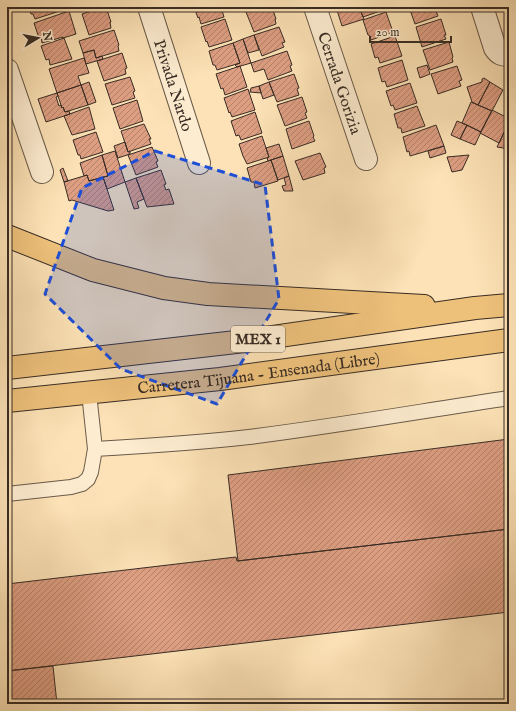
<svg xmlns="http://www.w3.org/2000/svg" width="516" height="711" viewBox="0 0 516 711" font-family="'IM FELL English',serif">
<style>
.building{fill:url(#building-hatch);stroke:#382c25}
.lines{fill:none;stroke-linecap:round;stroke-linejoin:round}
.service-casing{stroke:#695a49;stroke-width:16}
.minor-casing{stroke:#695a49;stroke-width:24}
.trunk-casing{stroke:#382c25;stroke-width:24}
.service{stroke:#fdecd0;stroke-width:14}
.minor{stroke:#fdecd0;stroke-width:22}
.trunk{stroke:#eec17b;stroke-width:22}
.marked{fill:#1d4ed8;fill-opacity:0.2;stroke:#1d4ed8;stroke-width:3;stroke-dasharray:8 5;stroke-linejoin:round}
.labels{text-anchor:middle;stroke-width:4;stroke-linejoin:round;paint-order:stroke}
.shield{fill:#fdecd0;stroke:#736658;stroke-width:1}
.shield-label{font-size:15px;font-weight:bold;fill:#382c25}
.street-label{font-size:16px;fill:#382c25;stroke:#fdecd0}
</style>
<defs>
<pattern id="building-hatch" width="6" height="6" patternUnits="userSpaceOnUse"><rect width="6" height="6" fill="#dd9e82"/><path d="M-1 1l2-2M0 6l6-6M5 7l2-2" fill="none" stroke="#b4816a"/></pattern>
</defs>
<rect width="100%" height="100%" fill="#fce2b6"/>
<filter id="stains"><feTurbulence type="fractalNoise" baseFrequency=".005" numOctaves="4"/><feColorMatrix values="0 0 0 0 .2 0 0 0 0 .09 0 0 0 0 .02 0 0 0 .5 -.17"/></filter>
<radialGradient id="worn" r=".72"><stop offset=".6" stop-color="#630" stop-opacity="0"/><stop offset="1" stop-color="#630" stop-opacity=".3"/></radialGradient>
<path class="building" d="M29,7H55L57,12L35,19L33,14H31Z
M104,7H106L111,22H110L111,28L89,35L82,14Z
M194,7H221L224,17L201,24L199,17L198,18Z
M261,7H272L276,19H275L276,24L254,32L246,12Z
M336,7H359L364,19L342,26Z
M359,7H385L386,9L363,17Z
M409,7H437L438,11H436L438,16L415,24Z
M69,11L76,34L63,38V37L42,43L41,37L39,38L34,23Z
M386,12L393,32L371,40L369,35H368L363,20Z
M225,19L232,40L209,47L207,41L206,42L201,27Z
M441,19L446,35H444L446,39L422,47L416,27Z
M279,27L285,42L282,43L284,47L262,56L254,35Z
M114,30L119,45L118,46L119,51L96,58L94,50L83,53L79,41Z
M254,35L259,50L248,53L243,39Z
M395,36L402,56L380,63L378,57L375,58L371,44Z
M64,38L72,59L50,65L49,59L46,60L41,46Z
M243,39L251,63L237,67L235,65L240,63L233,43Z
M449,42L453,57L452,58L453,62L430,70L423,50Z
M233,43L240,63L217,70L215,65H213L209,51Z
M94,50L96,58L102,56L103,59L86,64L83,53Z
M287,51L292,65L290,66L292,71L268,80L264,69L254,72L251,63Z
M122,53L127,68L125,69L126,74L104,81L97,61Z
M84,58L89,73L78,76L81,85L57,93L49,69Z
M402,60L408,80L387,87L385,81L382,82L378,68Z
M427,65L430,74L420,78L417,68Z
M240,66L247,87L225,95L223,88L221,89L216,74Z
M457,66L462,80L459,81L461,86L438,94L431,74Z
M294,74L299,88L297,89L299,95L277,102L269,82Z
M130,77L135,91L133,92L135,98L112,105L105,84Z
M484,78L490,82L478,105L472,102L467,87L482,82V79Z
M89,82L96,102L88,105L81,85Z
M269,82L274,95L263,99L259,86Z
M490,82L503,90L492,111L478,105Z
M410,83L417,103L395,110L393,105L391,106L386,91Z
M81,85L88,105L65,112L63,107L62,108L57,93Z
M259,86L261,93L250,92L251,88Z
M248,89L255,110L232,117L230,112L229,113L224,98Z
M57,93L58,96L56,97L59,106L61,105L62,108L63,107L65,112L69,111L70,114L46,122L38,99Z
M302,97L307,112L305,113L307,118L285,126L277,105Z
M137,100L143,121L120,129L113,108Z
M471,102L492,111L481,132L462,123Z
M417,106L425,126L402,133L401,128H398L394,114Z
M89,107L95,129L72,135L64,116Z
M492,110L506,117V119L509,120V122L499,143L480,133Z
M255,112L262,133L241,140L239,135L236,136L231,121Z
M309,121L314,136L313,137L315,141L292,149L286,129Z
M457,121L467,125L460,139L451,135Z
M509,122V149L497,147L499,143Z
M144,124L151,139H149L151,144L128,152L121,131Z
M436,125L444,146L410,156L409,151L407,152L403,137Z
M467,125L481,132L475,145L460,139Z
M96,132L103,152L81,159L80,155H78L73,140Z
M262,136L269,157L247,164L243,156L239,144Z
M125,142L128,152L130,151V154L118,158L114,146Z
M279,144L283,156L268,161L267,158L269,157L266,148Z
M444,146L446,153L430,158L428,151Z
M152,147L158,161L156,162L158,167L136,175L128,155Z
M115,151L125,182L107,189L103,177L108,176L102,155Z
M320,153L326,167L324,168L325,173L303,180L295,161Z
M102,155L108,176L89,181L87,175L84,176L80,163Z
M469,155L462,170L452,172L447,157Z
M283,156L289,176L278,180L271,160Z
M271,160L278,181L255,188L254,182H251L247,168Z
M63,168L68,181L64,182L60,170Z
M161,170L166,184L164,185L166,190L169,189L174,204L147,207L136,178Z
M87,175L89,181L103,177L114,210L108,211L72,200L69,201L64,182Z
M289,176L293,191H284L282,186L286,185L284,178Z
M136,178L144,199L137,202L139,208L134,209L125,182Z
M509,439V529L238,561L228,475Z
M509,529V612L7,671V584L236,557L237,561Z
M53,666L57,704H7V671Z"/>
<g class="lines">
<g class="service-casing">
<path id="service" d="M95,449C147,446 198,443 249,437C336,426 422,411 509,398
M7,494L71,487L82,484L88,479L91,472L95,449L89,393"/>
</g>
<g class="minor-casing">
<g id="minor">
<path id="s1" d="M149,7L199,163"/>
<path id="s2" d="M315,7L366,159"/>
<path d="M482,7L495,48C499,54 502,55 509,55"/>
<path d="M7,70L42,172"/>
</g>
</g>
<g class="trunk-casing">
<g id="trunk">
<path d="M7,236L93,270L164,288L208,294L424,306"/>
<path d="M7,368L245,341L475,308L509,305"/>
<path id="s3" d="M7,401L220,379L509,340"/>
</g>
</g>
<use href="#service" class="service"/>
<use href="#minor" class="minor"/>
<use href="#trunk" class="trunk"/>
</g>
<path class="marked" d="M155,151L265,185L279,299L217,404L121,369L45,294L82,188Z"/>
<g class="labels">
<rect class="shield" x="231" y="326" width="54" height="26" rx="3"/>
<g class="shield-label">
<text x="258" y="344">MEX 1</text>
</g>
<g class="street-label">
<text dy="6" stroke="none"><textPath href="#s2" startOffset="80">Cerrada Gorizia</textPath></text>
<text dy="6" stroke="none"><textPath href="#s1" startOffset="82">Privada Nardo</textPath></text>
<text dy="6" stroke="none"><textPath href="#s3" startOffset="253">Carretera Tijuana - Ensenada (Libre)</textPath></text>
</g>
</g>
<rect width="516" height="711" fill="none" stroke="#fce2b6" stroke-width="24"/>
<rect x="8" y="8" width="500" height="695" fill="none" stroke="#382c25" stroke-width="2"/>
<rect x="12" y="12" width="492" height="687" fill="none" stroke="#382c25"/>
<g transform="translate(38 38) rotate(80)" stroke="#fdecd0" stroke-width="3" paint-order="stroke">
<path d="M0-3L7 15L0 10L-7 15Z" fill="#382c25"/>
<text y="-6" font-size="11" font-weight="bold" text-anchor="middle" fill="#382c25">N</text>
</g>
<path d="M370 36v6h81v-6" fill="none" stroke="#382c25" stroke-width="2"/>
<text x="376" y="36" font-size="12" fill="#382c25" stroke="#fdecd0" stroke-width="3" paint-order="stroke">20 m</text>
<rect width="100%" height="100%" filter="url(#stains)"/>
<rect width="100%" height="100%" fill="url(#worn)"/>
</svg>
